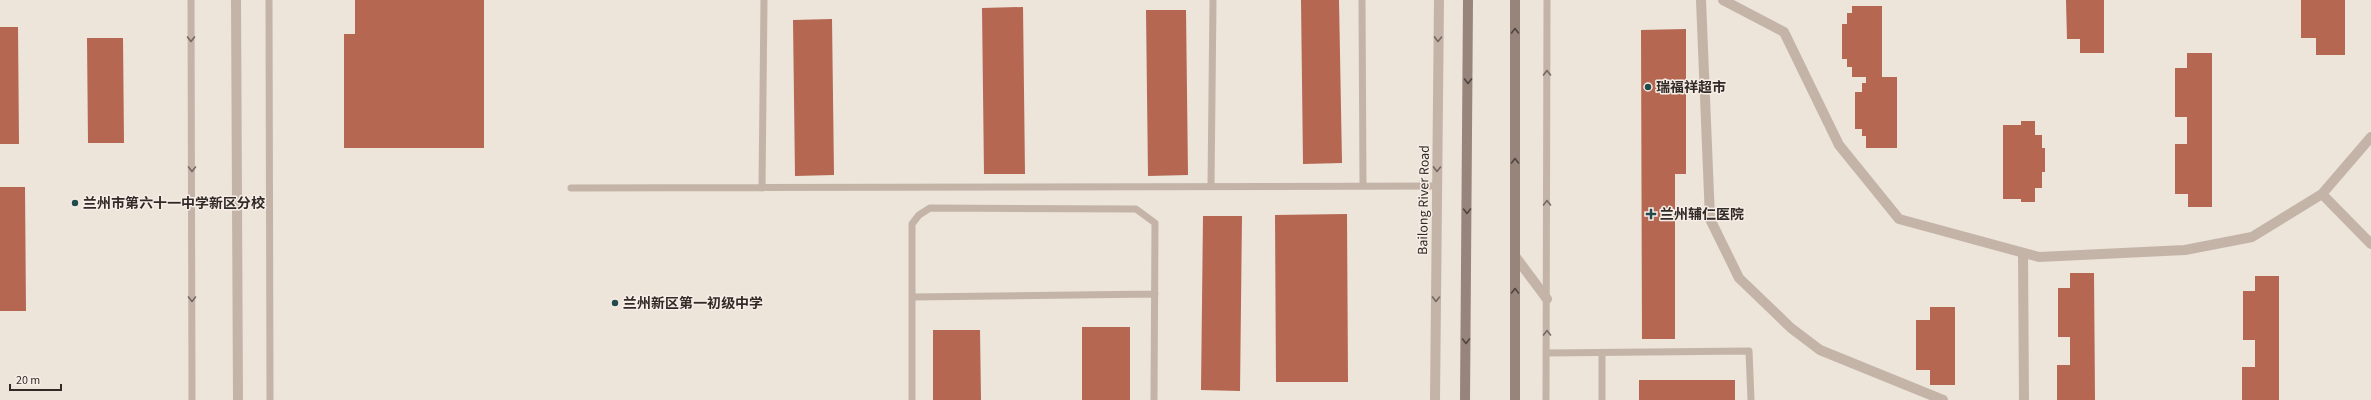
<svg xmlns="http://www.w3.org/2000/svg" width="2371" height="400" viewBox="0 0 2371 400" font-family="'Source Sans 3','Noto Sans SC',sans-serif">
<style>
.building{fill:#b56751}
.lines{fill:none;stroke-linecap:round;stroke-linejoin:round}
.service{stroke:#c4b4a8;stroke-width:7}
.minor{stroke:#c4b4a8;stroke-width:10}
.tertiary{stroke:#c4b4a8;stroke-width:10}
.secondary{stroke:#97847a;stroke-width:10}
.oneway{stroke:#504540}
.oneway2{stroke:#746861}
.poi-dot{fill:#234b4d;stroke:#f6eee6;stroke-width:1.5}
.labels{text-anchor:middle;stroke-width:3;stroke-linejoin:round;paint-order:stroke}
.poi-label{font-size:14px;font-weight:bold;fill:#322a27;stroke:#f6eee6;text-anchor:start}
.street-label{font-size:14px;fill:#322a27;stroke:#f6eee6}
</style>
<rect width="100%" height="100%" fill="#ede4da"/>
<path class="building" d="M355,0H484V148H344V34H355Z
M1301,0H1339L1342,163L1303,164Z
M2066,0H2104V53H2080V39H2067Z
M2301,0H2345V55H2316V38H2301Z
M1852,6H1882V77H1897V148H1866V136H1862V129H1855V92H1862V83H1866V77H1852V67H1847V59H1842V24H1847V13H1852Z
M1023,7L1025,174H984L982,8Z
M1146,10H1186L1188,175L1148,176Z
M832,19L834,175L795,176L793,20Z
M0,27H18L19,144H0Z
M1686,29V174H1675V339H1642L1641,30Z
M87,38H123L124,143H88Z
M2187,53H2212V207H2188V194H2175V144H2187V117H2175V68H2187Z
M2021,121H2035V135H2042V148H2045V172H2042V188H2035V202H2021V199H2003V125H2021Z
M0,187H25L26,311H0Z
M1347,214L1348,382H1276L1275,215Z
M1203,216H1242L1240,391L1201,390Z
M2070,273H2094L2095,400H2057V365H2070V337H2058V288H2070Z
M2255,276H2279V400H2242V367H2255V340H2243V291H2255Z
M1930,307H1955V385H1930V370H1916V320H1930Z
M1082,327H1130V400H1082Z
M933,330H980L981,400H933Z
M1639,380H1735V400H1639Z"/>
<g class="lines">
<path class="service" d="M191,0L192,400
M269,0L270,400
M1362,0L1363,186
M1211,186L1213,0
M571,188L1437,186
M762,188L764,0
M912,297L1155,294
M1547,353L1749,351L1751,400
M1602,353V400
M912,400V224L919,215L930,208L1136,209L1155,223L1154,400
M1546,400L1547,0"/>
<path class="minor" d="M1701,0L1710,219L1739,278L1791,328L1820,350L1943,400
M1723,0L1784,32L1839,145L1899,219L2039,257L2185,250L2252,237L2322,194L2371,137
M2322,194L2371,244
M2023,253L2024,400
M1515,256L1547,299
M1435,400L1439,0"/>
<path class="tertiary" d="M236,0L238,400"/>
<path class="secondary" d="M1515,0V400
M1465,400L1468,0"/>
</g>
<defs><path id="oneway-chevron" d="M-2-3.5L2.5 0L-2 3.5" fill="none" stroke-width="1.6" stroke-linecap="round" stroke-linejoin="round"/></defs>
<g class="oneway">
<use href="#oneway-chevron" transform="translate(1515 31) rotate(-90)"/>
<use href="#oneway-chevron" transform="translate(1468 81) rotate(90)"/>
<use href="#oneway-chevron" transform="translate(1515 161) rotate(-90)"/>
<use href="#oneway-chevron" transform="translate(1467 211) rotate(90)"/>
<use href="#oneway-chevron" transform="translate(1515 291) rotate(-90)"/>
<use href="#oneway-chevron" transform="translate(1466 341) rotate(90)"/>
</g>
<g class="oneway2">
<use href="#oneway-chevron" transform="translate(191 39) rotate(90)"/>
<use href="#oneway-chevron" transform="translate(1438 39) rotate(91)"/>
<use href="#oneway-chevron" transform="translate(1547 73) rotate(-90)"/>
<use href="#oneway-chevron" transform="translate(192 169) rotate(90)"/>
<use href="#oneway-chevron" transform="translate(1437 169) rotate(91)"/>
<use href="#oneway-chevron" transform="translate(1547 203) rotate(-90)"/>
<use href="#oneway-chevron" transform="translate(192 299) rotate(90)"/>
<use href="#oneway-chevron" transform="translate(1436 299) rotate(91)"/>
<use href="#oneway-chevron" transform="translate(1547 333) rotate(-90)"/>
</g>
<g class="poi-dot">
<circle cx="1648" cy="87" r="4"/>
<circle cx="75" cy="203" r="4"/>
<path d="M1649 208h4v4h4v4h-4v4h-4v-4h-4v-4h4z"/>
<circle cx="615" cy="303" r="4"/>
</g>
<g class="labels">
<g class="poi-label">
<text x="1656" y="92">瑞福祥超市</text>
<text x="83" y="208">兰州市第六十一中学新区分校</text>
<text x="1660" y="219">兰州辅仁医院</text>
<text x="623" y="308">兰州新区第一初级中学</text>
</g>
<g class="street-label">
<text transform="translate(1423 200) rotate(-89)" y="5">Bailong River Road</text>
</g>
</g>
<path d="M10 384v6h51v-6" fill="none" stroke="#322a27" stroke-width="2"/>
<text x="16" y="384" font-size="12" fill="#322a27" stroke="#f6eee6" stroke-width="3" paint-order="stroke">20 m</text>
</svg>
